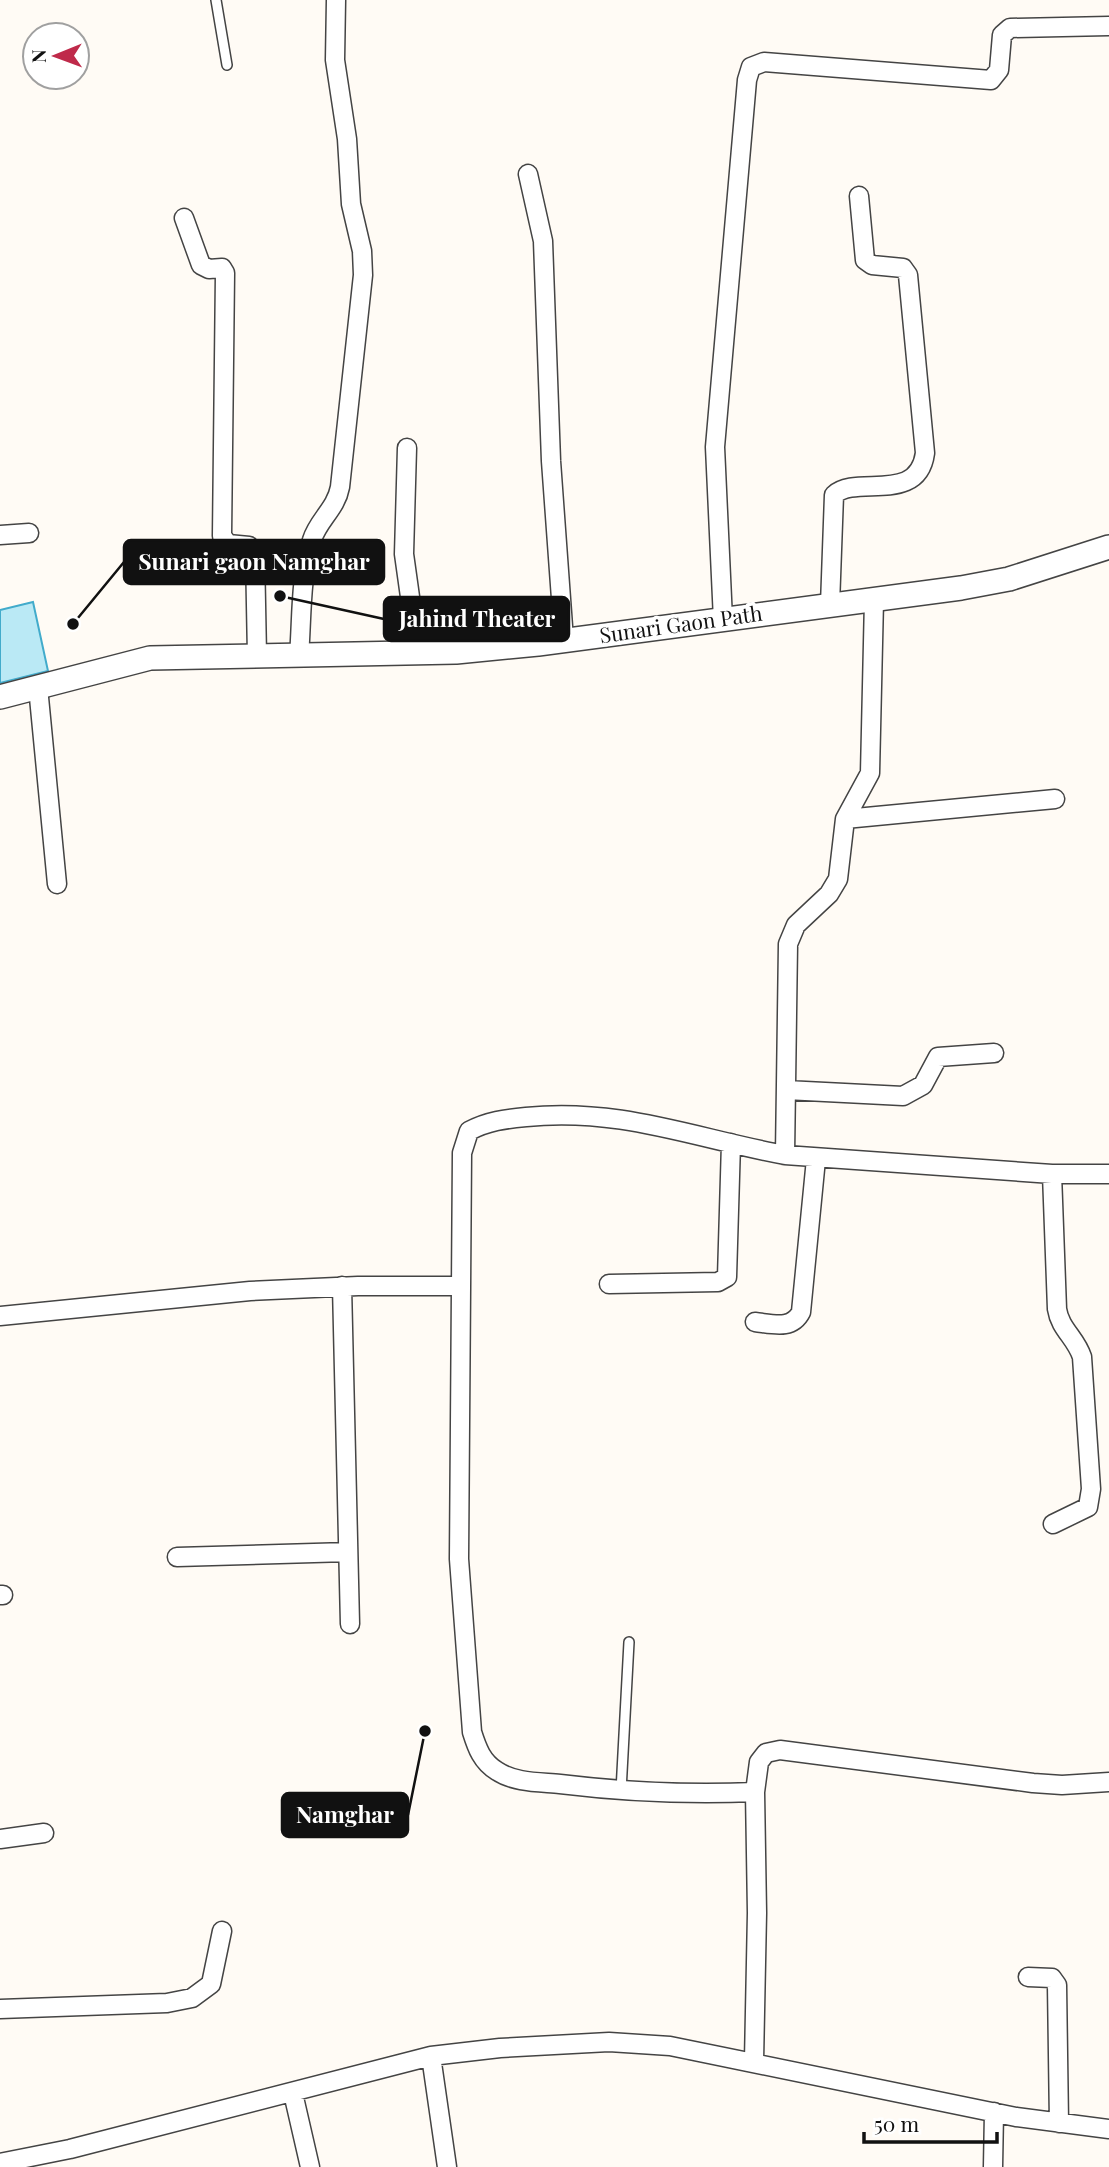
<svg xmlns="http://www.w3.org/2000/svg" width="1109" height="2167" viewBox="0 0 1109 2167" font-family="'Playfair Display',serif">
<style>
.water{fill:#bae9f5;stroke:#42abcb;stroke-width:2}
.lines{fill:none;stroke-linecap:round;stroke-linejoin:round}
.service-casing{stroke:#444;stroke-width:12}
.minor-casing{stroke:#444;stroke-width:21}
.tertiary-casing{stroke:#444;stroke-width:26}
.service{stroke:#fff;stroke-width:9}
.minor{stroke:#fff;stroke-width:18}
.tertiary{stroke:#fff;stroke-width:23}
.labels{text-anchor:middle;stroke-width:7;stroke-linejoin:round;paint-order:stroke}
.street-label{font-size:21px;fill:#111;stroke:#fff}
.leader{fill:none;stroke:#111;stroke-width:2.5}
.callout-dot{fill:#111;stroke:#fff;stroke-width:2.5}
.callout{fill:#111;stroke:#111;stroke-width:2.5}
.callout-label{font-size:23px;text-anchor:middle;font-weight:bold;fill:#fff}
</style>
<rect width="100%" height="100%" fill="#fffbf5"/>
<path class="water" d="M33,602L48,671L0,683V610Z"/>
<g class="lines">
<g class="service-casing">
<path id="service" d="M216,0L227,65
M621,1791L629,1642"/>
</g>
<g class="minor-casing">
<path id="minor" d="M528,174L543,241L551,461L564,640
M184,218L201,265L209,269L222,268L225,273L222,536L228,544L249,546L255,553L257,656
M407,448L404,554L418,654
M0,535L29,533
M830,605L834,495C856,474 918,505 925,453L908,275L903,268L872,265L865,260L859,196
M723,620L715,447L747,80L751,67L764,62L991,80L999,70L1002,35L1010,28L1109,26
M299,656C302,619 300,576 312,540C318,520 336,509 340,487L363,275L362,251L351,204L347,139L335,60L336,0
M38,687L57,884
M845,819L1055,799
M786,1090L903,1096L923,1085L938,1057L994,1053
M785,1155L1052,1174H1109
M1052,1174L1057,1309C1060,1329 1076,1338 1082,1357L1091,1489L1088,1507L1053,1524
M609,1284L718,1282L727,1277L731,1143
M342,1286L350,1624
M0,1316L250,1291L358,1286H461
M755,1322C773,1324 792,1330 801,1312L816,1159
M177,1557L348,1552
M0,1595H3
M755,1792C689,1795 626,1792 560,1784C540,1782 515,1783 497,1771C482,1762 477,1748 472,1732L459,1559L462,1153L469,1131C488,1121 505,1119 526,1117C619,1107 697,1139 785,1155L788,944L796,925L829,894L838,879L845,819L870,773L874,600
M0,1839L44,1833
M1028,1977L1052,1978L1057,1985L1059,2123
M0,2009L167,2003L192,1998L211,1984L222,1931
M431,2056L447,2167
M754,2061L757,1913L755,1792L759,1762L766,1753L780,1750L1033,1783L1062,1785L1109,1782
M293,2093L310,2167
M0,2163L70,2149L431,2056L500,2048L609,2042L670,2046L1016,2117L1109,2129
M993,2167L994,2112"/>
</g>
<g class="tertiary-casing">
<path id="tertiary" d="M0,697L150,658L456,652L538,644L961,588L1009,579L1109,547"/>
</g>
<use href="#service" class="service"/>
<use href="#minor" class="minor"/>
<use href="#tertiary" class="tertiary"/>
</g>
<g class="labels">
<g class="street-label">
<text transform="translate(681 625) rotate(-8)" y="7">Sunari Gaon Path</text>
</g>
</g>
<path class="leader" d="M73 624L124 562M280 596L384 619M425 1731L408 1815"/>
<g class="callout-dot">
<circle cx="73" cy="624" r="7"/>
<circle cx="280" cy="596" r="7"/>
<circle cx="425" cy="1731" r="7"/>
</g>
<g class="callout">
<rect x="124" y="540" width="260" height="44" rx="7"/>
<rect x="384" y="597" width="185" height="44" rx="7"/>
<rect x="282" y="1793" width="126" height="44" rx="7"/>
</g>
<g class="callout-label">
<text x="254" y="570">Sunari gaon Namghar</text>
<text x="477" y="627">Jahind Theater</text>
<text x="345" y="1823">Namghar</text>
</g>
<g transform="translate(56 56) rotate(269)"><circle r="33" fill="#ffffff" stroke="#a0a0a0" stroke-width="2"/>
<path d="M0-5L12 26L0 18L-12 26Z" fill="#bf2a4a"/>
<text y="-10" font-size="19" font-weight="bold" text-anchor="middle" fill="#111111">N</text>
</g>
<path d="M864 2132v10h133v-10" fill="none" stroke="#111111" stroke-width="3.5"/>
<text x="874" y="2132" font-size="21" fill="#111111" stroke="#ffffff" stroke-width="5" paint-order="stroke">50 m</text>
</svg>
